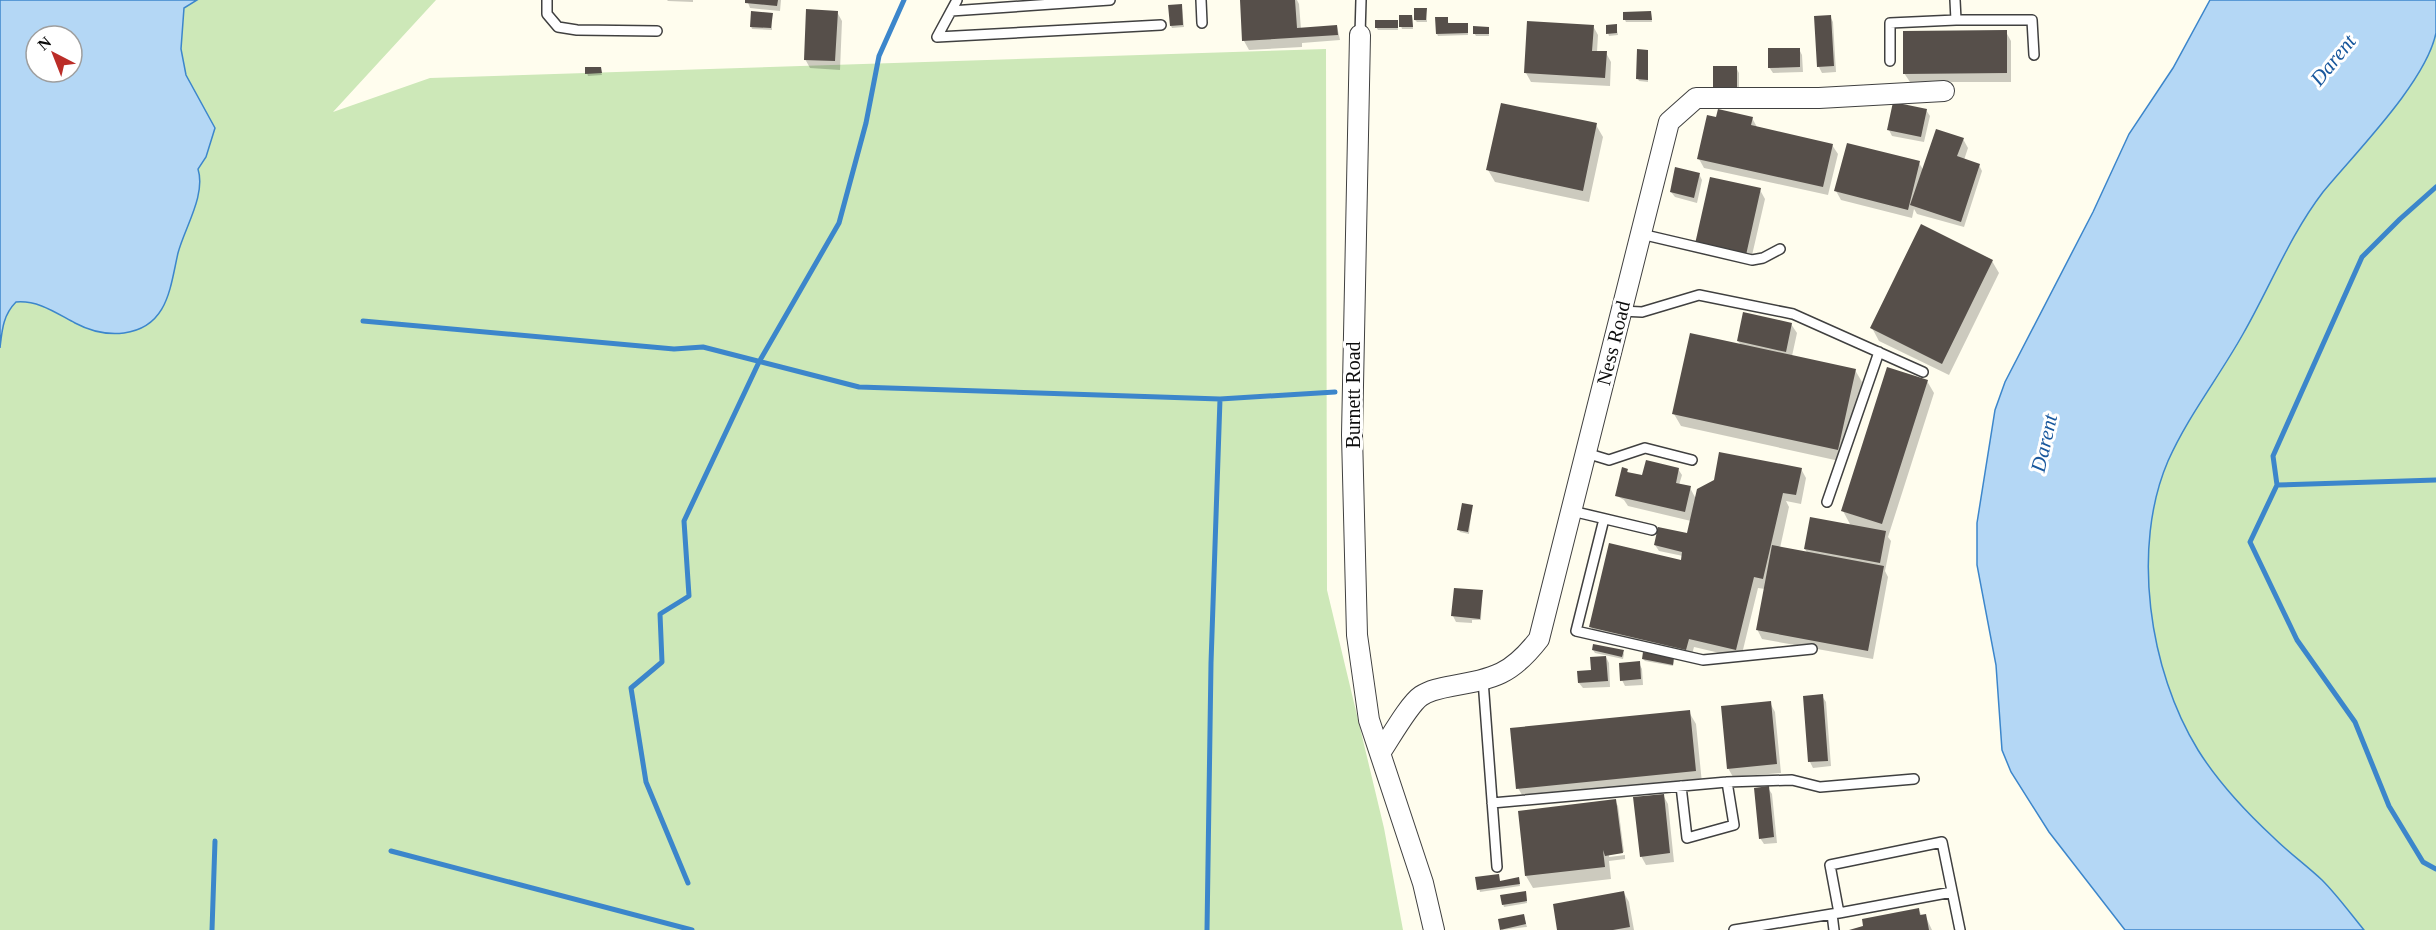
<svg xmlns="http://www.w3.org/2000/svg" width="2436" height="930" viewBox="0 0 2436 930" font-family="Georgia,serif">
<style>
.green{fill:#cde8b8;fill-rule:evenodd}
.water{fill:#b4d7f5;stroke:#3c86cb;stroke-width:1.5;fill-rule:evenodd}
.shadow{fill:#0003}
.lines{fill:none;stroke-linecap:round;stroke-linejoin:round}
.stream{stroke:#3c86cb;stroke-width:5}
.building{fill:#564f4a}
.lane-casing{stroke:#404040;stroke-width:12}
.street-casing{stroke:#404040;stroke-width:22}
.lane{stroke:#fff;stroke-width:9}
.street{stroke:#fff;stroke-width:20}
.labels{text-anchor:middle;stroke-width:6;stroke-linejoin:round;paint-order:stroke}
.street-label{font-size:20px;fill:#0d0d0d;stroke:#fff}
.water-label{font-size:21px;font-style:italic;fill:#19589d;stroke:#fff}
</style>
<rect width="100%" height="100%" fill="#fffdee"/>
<path class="green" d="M0,0H436L333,112L430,78L1326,49L1327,590L1384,828L1403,930H0ZM36,36H72V72H36Z
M2436,0V930H2239L2084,531Z"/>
<path class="water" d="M0,0H197L184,8L181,49L186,75L215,128L206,157L198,169C206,195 185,227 178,253C170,288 168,327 124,333C108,335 90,331 75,323C56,313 38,300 16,302C3,315 2,330 0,348ZM36,36H72V72H36Z
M2210,0H2436C2436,10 2436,23 2436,33C2426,82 2356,152 2323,192C2290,235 2270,287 2243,334C2219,377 2188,416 2168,461C2131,547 2149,671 2198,750C2218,782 2245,811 2273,837C2288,852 2306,865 2322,880C2337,895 2350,913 2364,930H2125L2049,832L2011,772L2002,750L1996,665L1977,565V523L1995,410L2005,382L2093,212L2129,134L2173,68Z"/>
<path class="shadow" d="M667,0H693V2L668,1Z
M747,0H781L780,11L750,8Z
M1241,0H1297L1299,4L1301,29L1337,26L1340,40L1302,43V47L1249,50L1244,41Z
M1182,8L1184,27L1172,28L1171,26Z
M1426,9L1427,22H1417L1415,20Z
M837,12L842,21L840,70L810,68L805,59Z
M1651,13L1652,22H1626L1625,20Z
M772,14V30L752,29L751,26Z
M1412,16L1413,29H1402L1401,26Z
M1830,16L1833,22L1836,72L1822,73L1819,67Z
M1447,18L1449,25L1467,24L1468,35L1438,36L1437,34Z
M1397,21L1398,30H1378L1376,27Z
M1593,26L1598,35L1597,52L1606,53L1611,62L1610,86L1531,82L1526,73Z
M1616,26L1618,35L1609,36L1608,33Z
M1488,28L1489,36H1476L1474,33Z
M2006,32L2011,41V82H1910L1904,73Z
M1799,49L1802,55L1803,72L1773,73L1769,67Z
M1648,51V82L1639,81L1638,79Z
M1736,67L1739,73V96H1717Z
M600,68L602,75L588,76L587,73Z
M1926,110L1930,116L1924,142L1892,136L1889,130Z
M1752,118L1757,127L1832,145L1838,154L1828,195L1704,168L1699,159Z
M1596,125L1603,137L1589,202L1495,182L1488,170Z
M1963,139L1968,148L1964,160L1979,165L1982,171L1964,227L1917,214L1914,209L1912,218L1841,200L1836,191L1919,163L1924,171Z
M1699,174L1702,180L1697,203L1675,197L1671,192Z
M1760,190L1765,199L1750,264L1702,253L1697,244Z
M1992,261L1999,273L1949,375L1879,341L1872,328Z
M1791,324L1797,333L1792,356L1855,370L1862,382L1844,462L1681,426L1674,414L1741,345L1738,341Z
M1927,381L1934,393L1888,537L1891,541L1885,571L1888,577L1873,659L1762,639L1757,629L1765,589L1758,588L1741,658L1694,647L1691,658L1598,639L1591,627L1682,562L1683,556L1659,551L1655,545L1687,537L1691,521L1628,506L1624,500L1617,496L1627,470L1629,474L1646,477L1678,469L1682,475L1679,485L1690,488L1696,499L1801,469L1806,478L1801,504L1786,501L1789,507L1780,548L1808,554L1805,549L1851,526L1843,511Z
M1472,506L1469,534L1460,532L1459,530Z
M1482,592L1481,620H1472V623L1456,622L1453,616Z
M1593,650L1623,652L1624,654L1623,659L1595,653Z
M1606,657L1609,663L1610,687L1583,688L1579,683Z
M1643,659H1673L1674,661L1673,666L1645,661Z
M1639,663L1642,669L1643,685L1625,686L1622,680Z
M1822,696L1826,702L1831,766L1813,768L1810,762L1805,697Z
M1770,703L1775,712L1781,773L1733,777L1728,768Z
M1689,712L1696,724L1702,783L1525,800L1518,788Z
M1768,788L1772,794L1777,843L1764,844L1760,838Z
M1663,795L1668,804L1674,862L1646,865L1641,856Z
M1615,801L1618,806L1624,852L1609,854V857L1625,855V859L1609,861L1611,879L1533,888L1526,876Z
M1498,876L1500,882L1519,881L1520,886L1480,892L1477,879Z
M1624,893L1629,902L1634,930H1559Z
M1526,895L1527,903L1504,907L1503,904Z
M1918,909L1922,916L1925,915L1932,930H1851Z
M1524,916L1527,927L1502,930V929Z"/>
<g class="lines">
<path class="stream" d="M2436,187L2400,219L2362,257L2273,456L2277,485L2436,480
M363,321L674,349L703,347L859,387L1220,399L1335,392
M2277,485L2250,542L2297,640L2355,722L2389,806L2423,862L2436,869
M391,851L692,930
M688,883L646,782L631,688L662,662L660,614L689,596L684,521L759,362L839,223L866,123L879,56L904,0
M212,930L215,841
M1207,930L1211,663L1220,399"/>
</g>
<path class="building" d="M745,0H778L777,6L745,3Z
M1240,0H1295L1297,28L1337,25L1338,35L1242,41Z
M1182,4L1183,25L1170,26L1168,5Z
M1414,8H1427L1426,20H1414Z
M806,9L838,11L835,61L804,60Z
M751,11L773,13L771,28L750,27Z
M1651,11L1652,20H1623V12Z
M1399,15H1412L1413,27H1399Z
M1831,15L1834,66L1817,67L1814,16Z
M1435,17H1448V23H1468V33L1436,34Z
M1375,20H1398V28H1375Z
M1527,21L1594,25L1592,51H1607L1605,78L1524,73Z
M1617,24V33L1606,34V25Z
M1473,26L1489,27V34H1473Z
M2007,30V73L1903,74V31Z
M1768,48H1800V67L1768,68Z
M1637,49L1648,50V80L1636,79Z
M1713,66H1737V91H1713Z
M585,67H601L602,73L585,74Z
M1893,102L1927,109L1921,137L1887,130Z
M1501,103L1597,123L1583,191L1486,170Z
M1718,109L1753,117L1751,125L1833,144L1823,187L1697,159L1707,115L1716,117Z
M1936,129L1964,138L1957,156L1980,164L1961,222L1910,205Z
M1847,143L1920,161L1908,210L1834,191Z
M1675,167L1700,173L1694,198L1670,192Z
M1710,177L1761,188L1746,255L1695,244Z
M1921,224L1993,260L1942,364L1870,328Z
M1743,312L1792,323L1786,352L1737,341Z
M1690,333L1856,369L1838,450L1672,414Z
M1887,367L1928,380L1882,524L1841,511Z
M1719,452L1802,468L1796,495L1783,493L1763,579L1754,577L1736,650L1689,639L1686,650L1589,627L1609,543L1681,560L1682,552L1654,545L1658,527L1687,533L1697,489L1714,480Z
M1646,460L1679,468L1676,483L1691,486L1685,512L1615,496L1622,467L1628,469L1627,472L1642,475Z
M1462,503L1473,505L1468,532L1457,530Z
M1810,517L1886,531L1880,563L1804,549Z
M1772,545L1884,566L1868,651L1756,630Z
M1454,588L1483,590L1480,619L1451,616Z
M1593,644L1624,650L1622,657L1592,650Z
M1643,652L1674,657L1673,665L1642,659Z
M1606,656L1608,681L1578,683L1577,671L1591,670L1590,657Z
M1640,661L1641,679L1620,681L1619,663Z
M1823,694L1828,761L1808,762L1803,696Z
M1771,701L1777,764L1727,769L1721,706Z
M1690,710L1696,771L1516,789L1510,728Z
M1769,786L1774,837L1759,839L1754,788Z
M1664,794L1670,853L1640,857L1633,797Z
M1616,799L1623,853L1605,856L1603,850L1605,867L1525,876L1518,811Z
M1499,874L1500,881L1519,877L1520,884L1477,890L1475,877Z
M1526,891L1527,901L1502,905L1500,895Z
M1624,891L1630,927L1613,930H1557L1553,904Z
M1919,908L1920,915L1926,914L1929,930H1849L1863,926L1862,919Z
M1524,914L1526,924L1500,930L1498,919Z"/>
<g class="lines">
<g class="lane-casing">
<path id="lane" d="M547,0V14L558,27L577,30L657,31
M957,0L937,37L1161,25
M1201,0L1202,23
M951,11L1110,0
M1956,20H2032L2034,55
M1360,35L1361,0
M1890,61V23L1956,20L1955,0
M1641,234L1752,260L1763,258L1780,249
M1621,311L1642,312L1699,295L1793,314L1923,372
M1586,453L1609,460L1645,448L1692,460
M1827,502L1879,352
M1572,511L1652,530
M1604,519L1576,631L1703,660L1812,649
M1483,680L1497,867
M1681,786L1687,838L1734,825L1727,782
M1492,803L1727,782L1792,780L1820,787L1914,779
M1839,913L1952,892
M1832,914L1839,913L1830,865L1942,842L1960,930
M1734,930L1832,914L1834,930"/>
</g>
<g class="street-casing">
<path id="street" d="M1360,35L1352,435L1357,635L1369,720L1423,883L1434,930
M1380,753C1389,740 1409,704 1421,696C1430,690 1441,688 1452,686C1495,678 1511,675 1539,639L1669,122L1696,98H1819L1944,91"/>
</g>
<use href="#lane" class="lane"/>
<use href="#street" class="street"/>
</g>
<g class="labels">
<g class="street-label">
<text transform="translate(1613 343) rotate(-76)" y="7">Ness Road</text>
<text transform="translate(1353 395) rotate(-90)" y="7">Burnett Road</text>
</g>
<g class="water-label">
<text transform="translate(2333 60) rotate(-51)" y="7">Darent</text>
<text transform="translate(2044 443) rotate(-77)" y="7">Darent</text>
</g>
</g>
<g transform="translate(54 54) rotate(318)"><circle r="28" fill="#ffffff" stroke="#9e9e9e" stroke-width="1.5"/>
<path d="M0-4.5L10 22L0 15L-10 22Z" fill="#bb2d28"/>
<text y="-9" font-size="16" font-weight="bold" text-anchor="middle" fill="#0d0d0d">N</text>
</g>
</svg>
